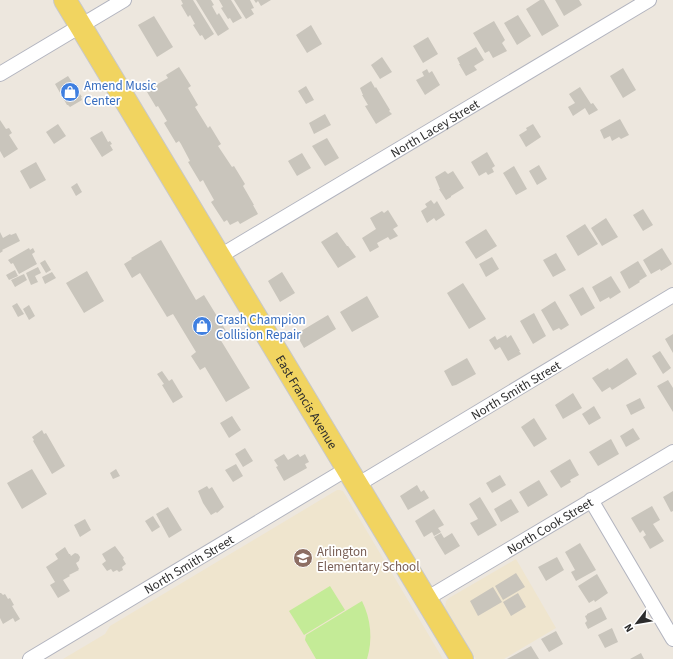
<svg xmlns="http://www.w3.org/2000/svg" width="673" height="659" viewBox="0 0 673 659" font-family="'Source Sans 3',sans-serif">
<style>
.education{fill:#efe5ce}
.pitch{fill:#c4eb97}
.building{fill:#c9c5bc}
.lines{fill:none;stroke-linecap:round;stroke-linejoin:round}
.minor-casing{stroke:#b2b4bf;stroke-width:16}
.primary-casing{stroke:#c8c8c8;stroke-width:24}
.minor{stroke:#fff;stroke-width:14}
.primary{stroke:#f1d460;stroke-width:22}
.labels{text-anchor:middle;stroke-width:3.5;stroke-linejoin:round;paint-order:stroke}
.shop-label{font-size:13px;fill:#366cbe;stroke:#fff;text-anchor:start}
.street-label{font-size:13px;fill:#2c2c2c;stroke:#fff}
.education-label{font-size:13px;fill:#785e54;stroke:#fff;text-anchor:start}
</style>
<rect width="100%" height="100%" fill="#ede7de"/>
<path class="education" d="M337,490H340L343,491L443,659H63L105,634L110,626Z
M516,559L556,628L504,659H476L445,608L446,601L449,598Z"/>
<path class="pitch" d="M330,586L345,610L304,635L289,611Z
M362,601C371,619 373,640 367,659H316L305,640L306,635Z"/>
<path class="building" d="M181,0H193L214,34L205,40L202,35L200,36L193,25L195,24L190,15L188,17L181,5L183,4Z
M196,0H211L214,5L212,6L217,15L219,13L229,29L218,36Z
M219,0H231L242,18L233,23L230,18L228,19L221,8L223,7Z
M234,0H250L254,8L251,9L254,14L246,19Z
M254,0H271L261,6L258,1L256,3Z
M540,0H544L559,26L542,36L526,9Z
M555,0H579L582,5L564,16Z
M518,15L531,36L517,45L504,23Z
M154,16L173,47L157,57L138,25Z
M494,21L505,40L502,43L507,51L493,58L489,51L485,53L473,33Z
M311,25L322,44L307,53L296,35Z
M428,37L438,54L423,63L413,46Z
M476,47L484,60L474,66L477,70L466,76L459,64H460L457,58Z
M382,57L392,72L380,79L371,65Z
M179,67L191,86L188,88L198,105L195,107L208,128L210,126L221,144L218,146L232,167L234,166L245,184L243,186L254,205H253L258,214L240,224L238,221L230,225L227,220L224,222L211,202L214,200L205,184L203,180L200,182L188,162L190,161L181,144L179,141L176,143L164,123L167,121L158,106L156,107L147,92L155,87L154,86L168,78L166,75Z
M623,68L636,90L623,98L610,76Z
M427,69L429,73L432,71L440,85L425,95L416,80L424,76L422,72Z
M68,76L82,97H81L82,100L70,107L68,105H67L55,84Z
M371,81L375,88L376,87L390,110L389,111L392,114L376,124L365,106L368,105L362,95H363L360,88Z
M306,86L314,100L306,104L298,91Z
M580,87L591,104L593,103L598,110L589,115L585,108L573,116L568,107L575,103L569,94Z
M325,114L331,125L314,134L309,123Z
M620,119L629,135L621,139L619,137L612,141L610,136L604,139L600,130Z
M0,120L6,129L9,128L12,133L9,135L18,149L4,158L0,151Z
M58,124L66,136L54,144L46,132Z
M533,124L541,137L526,147L519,135L527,130L526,128Z
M102,131L108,142L110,141L112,144L110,145L113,150L102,157L90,138Z
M327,138L339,158L325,166L312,146Z
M487,152L495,166L492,168L494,172L488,175L486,172L479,176L471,162Z
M302,153L311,168L297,176L288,161Z
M36,162L46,180L30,189L20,171Z
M539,165L547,179L537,185L529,171Z
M514,166L527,189L516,195L503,173Z
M445,171L448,174L453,171L464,188L451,196V197L446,200L439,189H440L435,177Z
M77,183L82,192L76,196L71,187Z
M431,200L434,204L437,201L445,215L436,221L434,218L427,223L421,211L427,207L425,204Z
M643,209L653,225L643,231L633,215Z
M388,210L398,226L393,229L398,236L390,240L388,237L377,243L379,247L370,252L362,238L376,229L370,218L382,211L384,213Z
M606,218L618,237L602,246L591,228Z
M585,224L598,244L578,256L566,236Z
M486,229L497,246L476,259L465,242Z
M0,232L3,238L10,234L11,235L16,233L20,241L2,250L3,251L0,253Z
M337,232L347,246H348L356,257L338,268L321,242Z
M161,240L196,300L204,295L228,334L220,339L250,388L226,402L205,367L200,370L191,356L196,352L173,314L167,317L140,273L132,278L124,264L132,259L131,258Z
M29,248L30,250L33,248L35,252L32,254L37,264L19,274L13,263L11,264L8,260Z
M662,248L672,264L661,271L660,269L651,274L643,260Z
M556,253L566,270L553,277L543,260Z
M492,257L499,269L486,277L479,264Z
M45,260L51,270L46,273L40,263Z
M638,261L647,276L639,281L640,282L629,289L620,272Z
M38,267L41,273L35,276L38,282L31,285L26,273Z
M15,270L18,276L9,280L6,275Z
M87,271L104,301L84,313L66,283Z
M52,272L56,278L45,284L42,277Z
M282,272L295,293L280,302L268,281Z
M24,274L27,280L15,287L11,280Z
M611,276L621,292L610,299L609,297L600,302L592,287Z
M463,283L486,319L469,329L447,293Z
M583,287L595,308L581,316L569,295Z
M367,296L379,317L352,332L340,312Z
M555,301L569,325L561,330L559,328L553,331L541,310Z
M17,303L24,314L18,317L12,306Z
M29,305L35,316L29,320L23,309Z
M534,313L546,336L533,344L520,321Z
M328,315L336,329L304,348L296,334Z
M673,334V353L665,339Z
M506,335L507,338L511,335L520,351H519L521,354L508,361L500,347L495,350L489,340L495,336L497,340Z
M660,351L671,368L663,374L652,356Z
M467,358L476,374L456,385L452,386L444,371Z
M627,358L637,374L612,390L610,387L602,392L592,378L608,368L609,370Z
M162,371L169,381L172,379L183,397L173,403L162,385L164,384L157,374Z
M668,380L673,388V412L657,386Z
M573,393L582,408L563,419L555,405Z
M640,398L645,408L631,415L626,405Z
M594,406L601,418L589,425L582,414Z
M232,416L241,430L229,438L220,423Z
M534,418L547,439L534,447L521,427Z
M633,428L640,439L626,447L620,436Z
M42,430L44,434L46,433L65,466L52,474L33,441L34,440L32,437Z
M611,439L619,454L598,466L589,452Z
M245,448L253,461L243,467L235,454Z
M284,454L288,460L298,454L300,457L305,454L309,462L305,464L307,468L284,481L276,467L278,466L274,460Z
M570,459L579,475L570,480L571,482L561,488L550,471Z
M236,464L243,476L233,482L225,470Z
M32,469L47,494L22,509L7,483Z
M116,469L120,476L113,479L110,473Z
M500,475L506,485L492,493L486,483Z
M539,480L548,495L528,507L519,492Z
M417,485L421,492L424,490L429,498L408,510L400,496Z
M207,486L209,489L212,487L224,507L217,513L216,512L211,515L203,503L198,491Z
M673,491V511L671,512L663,497Z
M480,497L497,525L478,536L470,523L478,519L469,504Z
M511,499L519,512L501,522L494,509Z
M652,506L660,520L653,524L664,541L650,549L643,537L646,535L643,530L640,533L631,518Z
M168,507L182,530L169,538L156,514Z
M434,509L444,525L438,528L441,532L434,536L432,532L424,537L415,521Z
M153,516L160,527L152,532L145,521Z
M85,519L91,530L80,537L74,525Z
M441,533L444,538L452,533L460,546L445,555L434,537Z
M580,543L596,570L576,581L571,572L575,570L565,552Z
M115,546L124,558L123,559L126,564L122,567L123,570L119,572L117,570L113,572L111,569L107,571L102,564L106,561L102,554Z
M65,547L69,554H70L71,556L75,553L78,554L80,557L79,561L76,563L79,569H78L79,570L69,575L70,576L63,580L70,591L58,598L50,585L55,582L46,567L58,559L55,554Z
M557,557L564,570L546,581L538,567Z
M516,573L525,587L503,600L495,586Z
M597,574L608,593L595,602L594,600L589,603L578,586Z
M493,587L502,602L478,616L470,601Z
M0,593H1L3,595L5,594L8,599L10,598L14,605L12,606L20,619L15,622L13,618L3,624L0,618Z
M518,593L526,607L511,616L503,602Z
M601,607L607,619L588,629L585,623L587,621L585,616L587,615V614Z
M612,628L618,642L605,648L598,635Z
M556,631L563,644L549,652L541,639Z
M531,646L539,659H507Z
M641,653L644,659H630Z"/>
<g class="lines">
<g class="minor-casing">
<g id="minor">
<path d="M0,74L124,0"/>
<path id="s1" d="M220,256L649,0"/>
<path id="s2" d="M357,485L673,295"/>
<path d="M591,500L673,639"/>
<path id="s3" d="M426,599L673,452"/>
<path id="s4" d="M30,659L347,469"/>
</g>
</g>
<g class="primary-casing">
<g id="primary">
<path id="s5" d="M65,0L462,659"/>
</g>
</g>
<use href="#minor" class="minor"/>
<use href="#primary" class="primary"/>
</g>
<defs>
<g id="shop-disc" transform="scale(1)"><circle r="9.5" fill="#3f7fe0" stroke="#fff"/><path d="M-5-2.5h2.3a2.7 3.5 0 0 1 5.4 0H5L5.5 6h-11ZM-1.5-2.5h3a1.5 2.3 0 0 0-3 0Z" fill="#fff"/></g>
<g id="school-disc" transform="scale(1)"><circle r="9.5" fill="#8d6e63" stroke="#fff"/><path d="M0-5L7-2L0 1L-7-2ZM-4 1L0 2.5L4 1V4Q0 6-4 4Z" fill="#fff"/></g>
</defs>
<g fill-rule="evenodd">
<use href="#shop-disc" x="70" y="92"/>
<use href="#shop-disc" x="202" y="326"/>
<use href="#school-disc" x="303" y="558"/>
</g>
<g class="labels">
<g class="shop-label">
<text x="84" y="90">Amend Music<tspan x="84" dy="15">Center</tspan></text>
<text x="216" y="324">Crash Champion<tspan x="216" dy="15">Collision Repair</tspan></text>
</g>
<g class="street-label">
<text dy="5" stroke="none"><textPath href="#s1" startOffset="250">North Lacey Street</textPath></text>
<text dy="5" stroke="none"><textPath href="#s2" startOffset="185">North Smith Street</textPath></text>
<text dy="5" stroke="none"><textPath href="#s5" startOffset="469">East Francis Avenue</textPath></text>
<text dy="5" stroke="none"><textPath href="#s3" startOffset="144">North Cook Street</textPath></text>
<text dy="5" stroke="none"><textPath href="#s4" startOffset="185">North Smith Street</textPath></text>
</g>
<g class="education-label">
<text x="317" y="556">Arlington<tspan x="317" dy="15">Elementary School</tspan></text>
</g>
</g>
<g transform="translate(637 623) rotate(239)" stroke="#ffffff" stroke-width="3" paint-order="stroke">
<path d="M0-3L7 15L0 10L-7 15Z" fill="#2c2c2c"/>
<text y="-6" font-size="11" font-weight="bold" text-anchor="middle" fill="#2c2c2c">N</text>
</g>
</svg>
